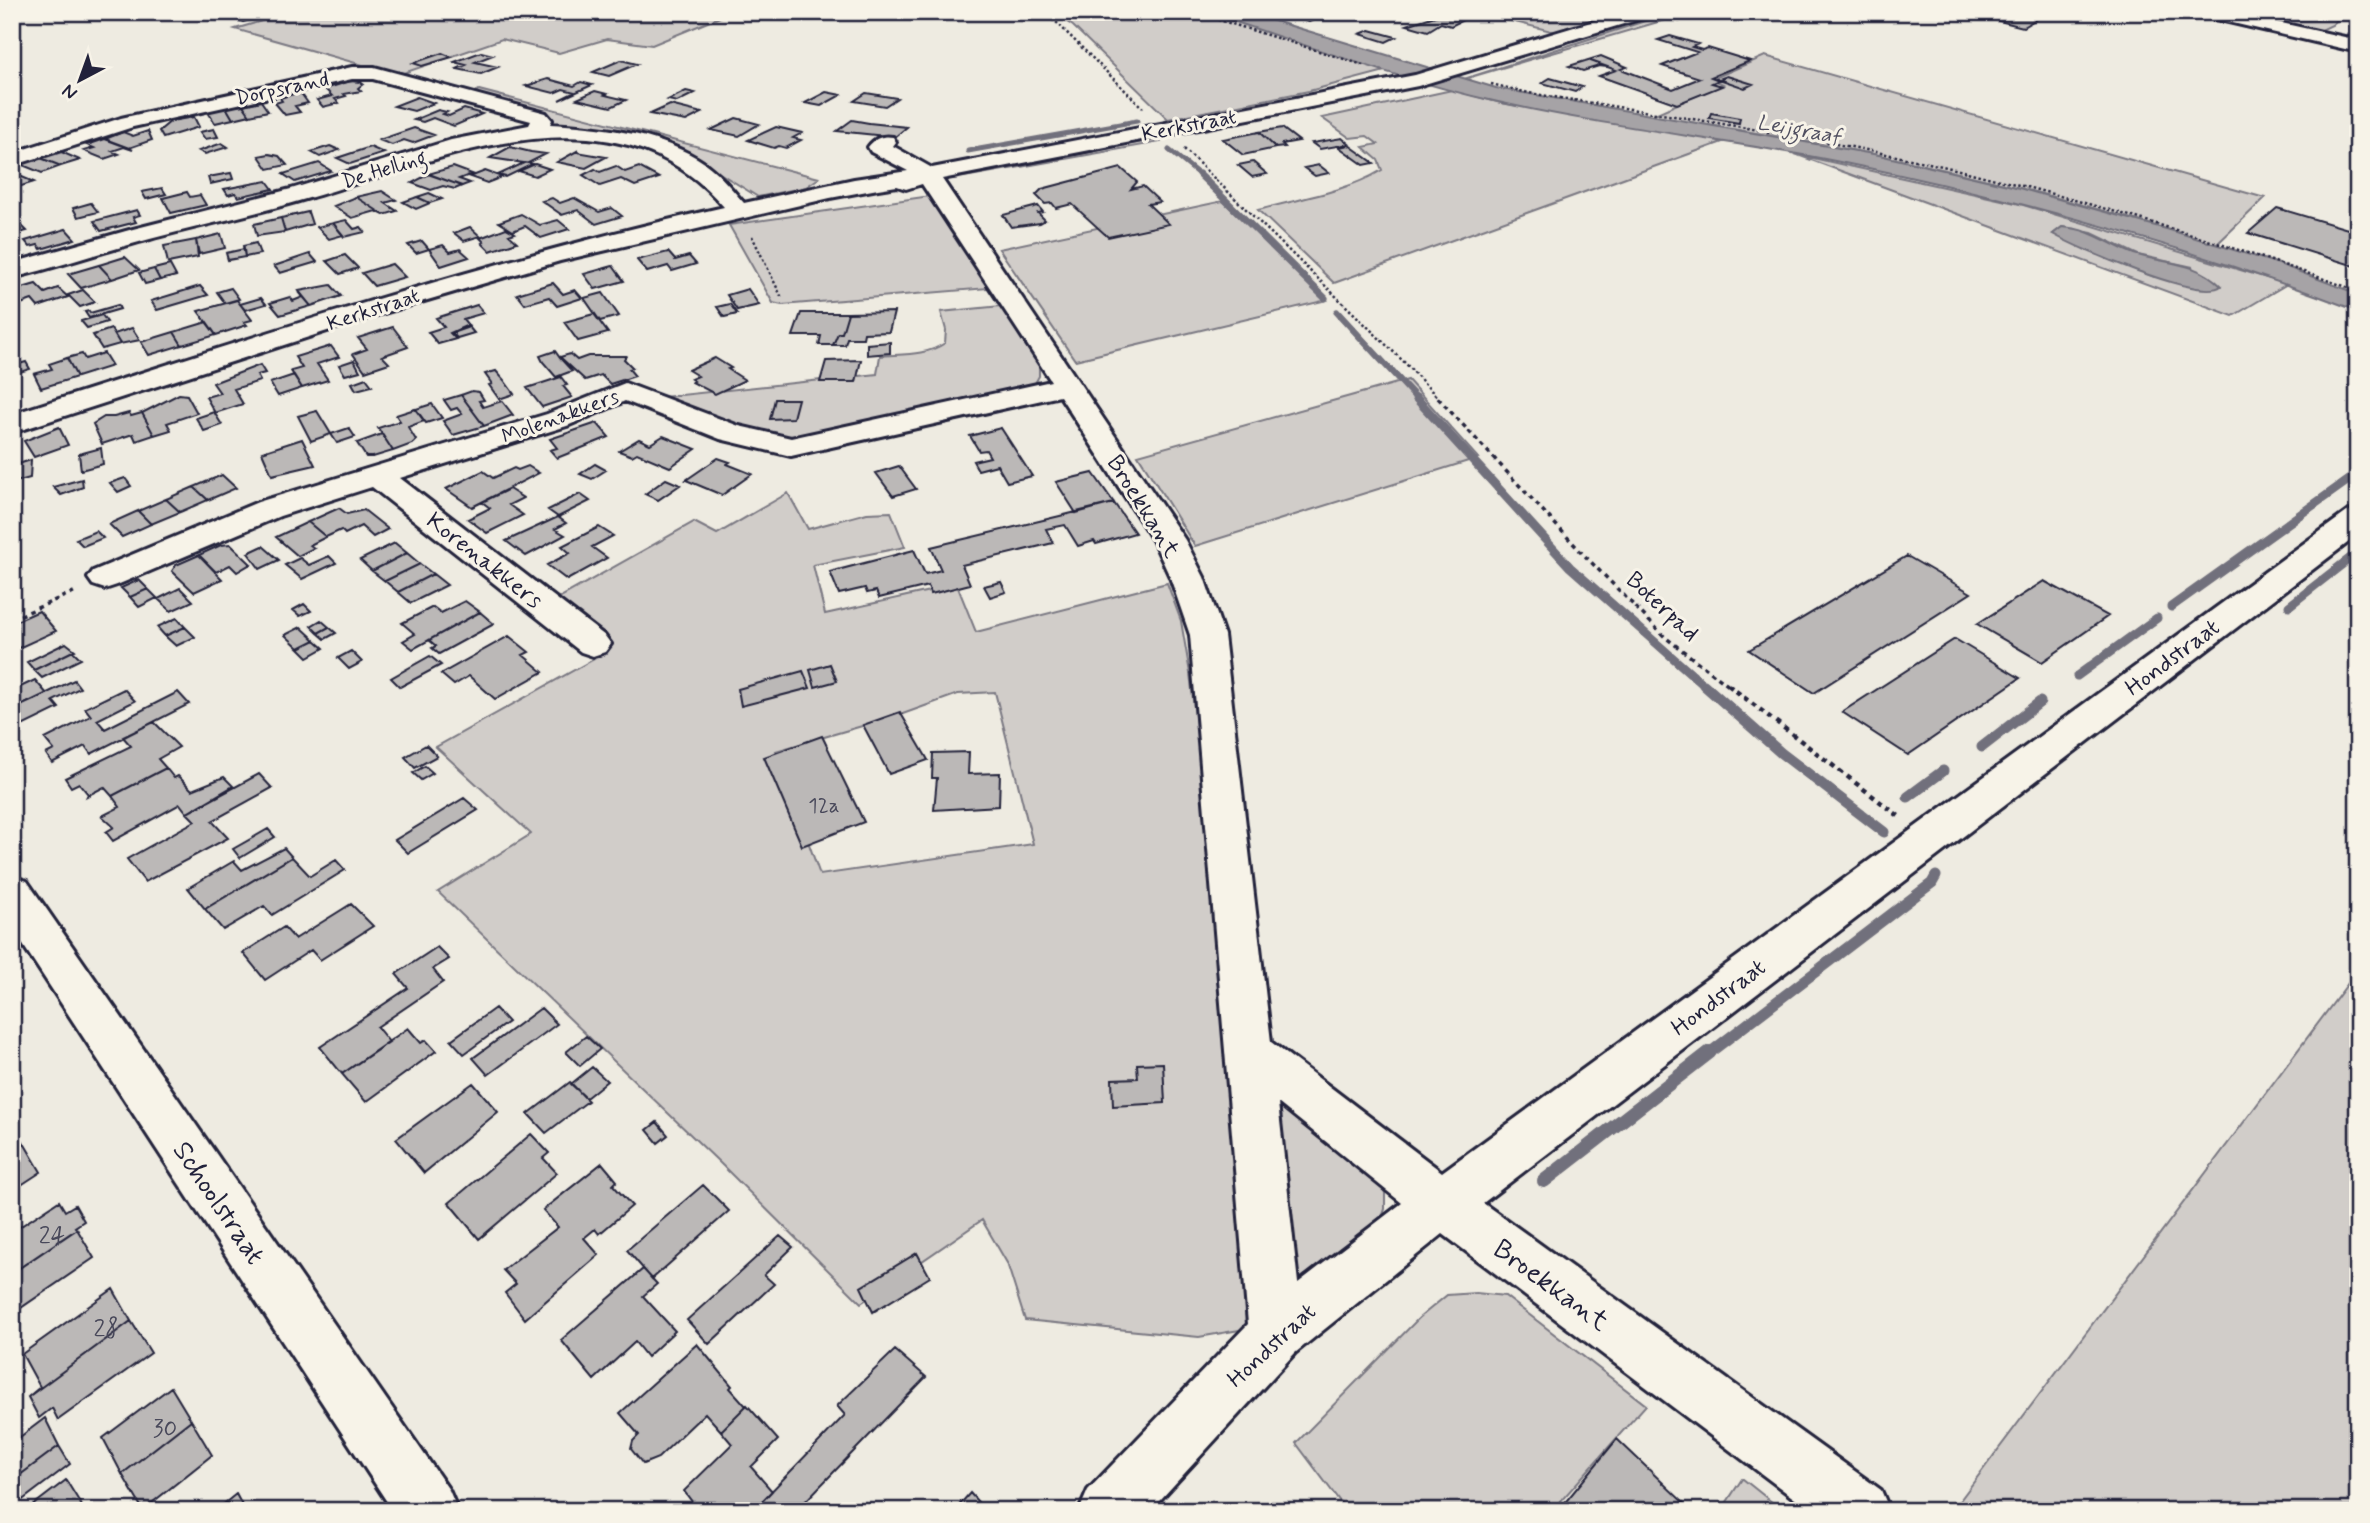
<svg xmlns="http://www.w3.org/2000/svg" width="2370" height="1523" viewBox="0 0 2370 1523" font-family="Mynerve,sans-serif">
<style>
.green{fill:#d1cdc9;stroke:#7a7882;stroke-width:2;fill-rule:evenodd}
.water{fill:#a6a3a6;stroke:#716f7b;stroke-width:2}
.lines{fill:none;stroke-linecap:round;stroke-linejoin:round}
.stream-far4{stroke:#716f7b;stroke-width:5}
.stream-far3{stroke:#716f7b;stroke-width:7}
.stream-far2{stroke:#716f7b;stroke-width:9}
.stream-far1{stroke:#716f7b;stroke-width:11}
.stream{stroke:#716f7b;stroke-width:14}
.building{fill:#bbb8b7;stroke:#22223b;stroke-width:2}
.minor-casing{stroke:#22223b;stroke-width:6}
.path-far2{stroke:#22223b;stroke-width:2.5;stroke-dasharray:2.5 2.5;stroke-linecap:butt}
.path-far1{stroke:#22223b;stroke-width:3.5;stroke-dasharray:4.5 4.5;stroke-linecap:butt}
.path{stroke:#22223b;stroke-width:4.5;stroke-dasharray:5 5;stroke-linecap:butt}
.minor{fill:#f7f3e8;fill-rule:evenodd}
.labels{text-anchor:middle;stroke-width:6;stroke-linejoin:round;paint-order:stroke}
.far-street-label{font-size:21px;fill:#22223b;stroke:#f7f3e8}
.far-water-label{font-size:21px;font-style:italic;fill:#504f60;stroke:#f7f3e8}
.number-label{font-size:21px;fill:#48485a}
.street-label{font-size:24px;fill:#22223b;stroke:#f7f3e8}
.near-number-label{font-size:24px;fill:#48485a}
.near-street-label{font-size:28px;fill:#22223b;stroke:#f7f3e8}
</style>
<rect width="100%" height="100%" fill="#eeebe1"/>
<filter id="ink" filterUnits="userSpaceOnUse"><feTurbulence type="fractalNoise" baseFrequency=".0143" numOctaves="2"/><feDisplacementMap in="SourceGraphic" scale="14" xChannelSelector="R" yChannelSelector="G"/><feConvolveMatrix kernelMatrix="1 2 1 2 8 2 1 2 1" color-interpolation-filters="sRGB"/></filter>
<g filter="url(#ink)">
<path class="green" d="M292,12H732L652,45L607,39L559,53L502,39L398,75L235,29Z
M1052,12H1206L1389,70L1309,91L1168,119L1073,26Z
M1475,12H1619L1555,32Z
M1673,12H1692L1464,79Z
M2217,12H2338L2342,15L2332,25L2313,34Z
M1765,56L2265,198L2216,245C2106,210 1994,179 1881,156C1805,140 1727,128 1650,116L1723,84L1712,79Z
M479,90L819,178L806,187L758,197L697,159L547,124L550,116L470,95Z
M1452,90L1501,103L1725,141L1334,283L1258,210C1298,199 1346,192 1382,170L1378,160L1363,147L1378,144L1367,136L1350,138L1322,118Z
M1156,139L1160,142L953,179Z
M1795,154L2020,204L2287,284L2233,316ZM2062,227L2092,233L2138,255L2193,267L2154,277L2053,234Z
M930,196L989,288L782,305L773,303L729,225Z
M1223,201L1327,300L1075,360L999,249Z
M1001,306L1039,364V376L1034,385L779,449L662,397L877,374L880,356C902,354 926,356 945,343L946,330L941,312Z
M1408,380L1478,458L1195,546L1138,455Z
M788,493L808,529L867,513L891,512L905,547L813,565L825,614L957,585L976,632L1167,583L1181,621L1190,673L1239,1100L1256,1313L1245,1329L1199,1337L1025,1320L1007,1263L982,1220L861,1303L720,1163L438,892L531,834L436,747L601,655L543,607L694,522L717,534ZM995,692L1033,844L820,875L776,751L900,715L958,694Z
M2358,970V1511H1952Z
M1275,1095L1379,1179L1385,1193V1209L1379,1226L1301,1293L1289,1285Z
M1476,1293L1505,1296L1646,1405L1552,1511H1347L1296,1443L1419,1318L1447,1295Z
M1742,1479H1743L1783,1511H1721Z"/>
<path class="water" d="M1206,12H1245L1496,88L1879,155L2012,186L2170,230L2279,264L2358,294V311C2189,247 2012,197 1835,161C1723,139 1609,127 1498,102C1399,80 1303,44 1206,12Z
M2062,227C2093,229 2107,244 2134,254C2165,264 2196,261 2221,286C2201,302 2076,248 2053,234Z"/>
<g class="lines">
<path class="stream-far4" d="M1679,20L1704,12
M1169,150L1201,176
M968,151L1137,121"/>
<path class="stream-far3" d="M1199,174L1325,298
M1337,312L1418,400"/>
<path class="stream-far2" d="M1416,398L1570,567L1706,687
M2289,606L2358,552
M2171,607L2358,473
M2077,676L2157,618"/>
<path class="stream-far1" d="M1704,685L1781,753L1884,832
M1982,747L2040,702
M1908,797L1943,771
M1708,1054L1932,883L1936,876"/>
<path class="stream" d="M1544,1181L1710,1052"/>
</g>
<path class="building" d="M253,12L275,14L243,22L232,18Z
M1278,12H1334L1309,22Z
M1447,12L1467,18L1451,26L1441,23L1428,31L1407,25Z
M1963,12H2048L2023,27Z
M2275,12H2310L2322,15L2316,19H2293L2272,14Z
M1370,30L1396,37L1386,42L1360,34Z
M1670,36L1698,44L1692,47L1702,50L1708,48L1750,61L1711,77L1719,80L1712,83L1722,86L1677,104L1599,76L1616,70L1588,60L1601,56L1627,67L1621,69L1673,89L1700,78L1662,66L1697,52L1658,40Z
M481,52L493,55L475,62L498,67L481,74L457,69L466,65L454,62Z
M442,53L452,57L422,66L413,63Z
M621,60L637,64L609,76L593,72Z
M1588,60L1607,67L1599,66L1583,71L1569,66Z
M1727,76L1753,84L1745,88L1719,79Z
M1550,78L1582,87L1575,92L1542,83Z
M548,79L574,86L581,82L592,85L559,100L575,92L563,89L554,93L526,86Z
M350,81L360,82L363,84L358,88L361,91L344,94L346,96L335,99L339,103L323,107L317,100L332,96L325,89Z
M595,91L607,94L605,95L626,100L611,107L577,99Z
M686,91L695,93L677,102L668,100Z
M300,92L308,103L295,106L300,112L285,115L275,103L282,101L280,98Z
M826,92L841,95L821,106L805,103Z
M866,93L897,98L885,106L854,101Z
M417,97L434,103L414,111L394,106Z
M261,101L268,111L250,115L243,105Z
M243,105L250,115L233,119L226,107Z
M670,105L702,113L686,121L650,114Z
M226,107L233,119L215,123L208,112Z
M464,109L482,114L454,126L433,118L423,122L414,120L438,110L447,112L443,114L449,116Z
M1711,113L1740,118L1739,123L1709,118Z
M194,117L199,127L163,138L159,131L171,121Z
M736,118L759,124L739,136L711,130Z
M852,120L869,123L907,127L895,137L837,131Z
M776,127L802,133L793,138L801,140L786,148L779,146L774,148L748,140Z
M414,128L434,135L413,143L404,140L392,145L379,140Z
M1282,128L1299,141L1282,144L1285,147L1276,148L1259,132Z
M214,129L218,137L205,139L200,132Z
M148,131L152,140L129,148L105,139L123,132L133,136Z
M1259,132L1276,148L1243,155L1223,139Z
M1342,138L1349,144L1320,149L1312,143Z
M105,139L129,148L133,150L124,147L112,151L119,154L104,159L84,151L94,148L87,145Z
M222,143L228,147L205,154L199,151Z
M1349,145L1374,163L1364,165L1339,147Z
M330,146L339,150L320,157L311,152Z
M370,147L384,153L350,164L337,158Z
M510,147L531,152L546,154L528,163L533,164L506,177L498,175L524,163L490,158Z
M59,151L80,160L61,166L38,157Z
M577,151V152L606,157L586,168L557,162Z
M269,154L279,156L287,165L268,169L259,156Z
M38,157L61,166L42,173L20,164Z
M1253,162L1267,174L1252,177L1238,165Z
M319,163L331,171L295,182L283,174Z
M535,164L550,169L535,176L519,171Z
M1319,165L1329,173L1315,176L1304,168Z
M616,166L625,172L639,167L659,178L635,186L621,179L600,186L583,175L595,169L600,172Z
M453,167L472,174L459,179L470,183L462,186L428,174Z
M1121,168L1137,182L1131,189L1143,186L1160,202L1148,204L1169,224L1108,237L1072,204L1056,208L1052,203L1045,204L1036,195L1042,189Z
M485,171L502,177L487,183L470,177Z
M231,173L233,179L210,184L208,177Z
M15,174L34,182L12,189V175Z
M429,174L462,186L455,189L443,186L431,190L412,183Z
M267,181L273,189L238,197L235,193L228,195L224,189Z
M162,188L166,194L146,199L142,192Z
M382,191L396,200L385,203L397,211L384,215L356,197Z
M187,192L190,197L200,195L206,205L171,213L163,198Z
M429,193L442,199L430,203L417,197Z
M356,197L384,215L376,211L352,218L334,206Z
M417,197L430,203L416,209L403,202Z
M552,198L560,203L574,198L599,212L612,208L622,216L596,224L578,210L562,215L542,201Z
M91,203L98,212L78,217L73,208Z
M1038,206L1043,212L1038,213L1045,220L1040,223L1011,227L1003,215Z
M2277,208L2358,232V267L2248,233Z
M137,210L140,215L133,217L136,222L101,231L94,221Z
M308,212L312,224L285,232L281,218Z
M521,214L540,225L558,220L569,229L541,238L525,226L513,231L499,222Z
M281,218L285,232L257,236L254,224Z
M346,220L354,229L361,227L365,232L344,237L333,223Z
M19,223L27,231L12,235V225Z
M333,223L343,235L329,239L317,227Z
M470,227L480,236L464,241L454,233Z
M506,228L515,233L509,235L517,242L490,251L482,243L484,242L480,238Z
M66,229L75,239L41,249L38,245L30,247L25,241Z
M221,234L225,248L199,254L196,240Z
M196,240L198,257L168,263L164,246Z
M422,241L429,249L416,253L408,245Z
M256,243L260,254L245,257L243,246Z
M443,245L450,252L460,249L469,257L441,266L429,249Z
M244,249L245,257L228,260L226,253Z
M668,252L675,260L689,256L696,264L672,271L668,266L647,272L637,260Z
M310,254L317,262L280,273L274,266Z
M345,255L358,268L340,274L327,261Z
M125,257L139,270L112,279L99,265Z
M392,264L405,277L374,286L362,273Z
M99,265L112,279L81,288L68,274Z
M170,265L176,276L160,280L154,269Z
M613,266L624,281L595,289L584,274Z
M154,269L160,280L145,284L139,273Z
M553,283L563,294L575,290L582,298L557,306L549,297L525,304L517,294Z
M36,284L45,293L58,288L68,297L38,307L32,300L15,306L12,303V291Z
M331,285L341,296L311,306L299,291Z
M200,286L208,295L157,310L151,301Z
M231,288L239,299L225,303L217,292Z
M748,289L759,305L737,310L727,295Z
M83,290L95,302L80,307L68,295Z
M299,292L311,306L280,315L270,303L290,297L293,301L303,297Z
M603,293L619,316L600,321L584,298Z
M261,298L266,304L245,310L240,304Z
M237,300L252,320L244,322L247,325L216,335L198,311Z
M730,304L737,314L724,317L717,307Z
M118,305L120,309L89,318L85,312L89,311L90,313Z
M477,305L484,313L463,319L468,325L450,333L456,339L438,344L428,332L444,327L436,318Z
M894,312L889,332L864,333L863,338H847L845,345H833L838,333H842L848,313Z
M801,313H848L842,333H838L833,345H819L821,336H793Z
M594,314L608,333L578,341L564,322Z
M102,315L107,322L87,328L81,321Z
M207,322L216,335L182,345L174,332Z
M393,327L408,347L382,356L389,363L365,371L353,354L367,349L358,338Z
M469,327L474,333L457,338L452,333Z
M132,328L140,340L120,344L114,334Z
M111,329L120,344L102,349L93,335Z
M174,332L182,345L149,355L141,342Z
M890,342V353L867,355V344Z
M331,346L339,357L317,364L328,380L302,388L291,371L302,368L295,357Z
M555,351L560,358L572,371L556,377L543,362L540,356Z
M104,353L112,366L77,377L67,358L82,354L85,359Z
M570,354L577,360L588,356H626L624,359L633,368L629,369L635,376L610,384L601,375L585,380L560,357Z
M67,358L77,377L41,388L34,374L52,369L49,364Z
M715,358L731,368L728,369L745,380L715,394L692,382L694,381L691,379L698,376L688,370Z
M354,360L360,371L345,375L339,365Z
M861,360L856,382H820L826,361Z
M26,362L30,369L13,374L12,366Z
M260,365L265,373L257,375L260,381L234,389L243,404L215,413L206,397L220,393L213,383Z
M496,371L504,380L514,394L499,399L489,385L492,384L485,374Z
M294,375L302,388L278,396L270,383Z
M561,377L567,385L563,386L572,397L542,407L527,388Z
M366,378L372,386L356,390L352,383Z
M472,391L479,392L484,400L479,401L483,407L502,401L513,415L484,426L461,395Z
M179,394L187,395L197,413L167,423L171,430L154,435L142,413Z
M461,395L484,426L453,435L443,421L462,414L457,408L451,410L444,400Z
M775,399H798L793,418L770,419Z
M432,404L442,418L426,423L416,409Z
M415,409L424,421L408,427L416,440L412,444L393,451L378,428L400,421L396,415Z
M317,411L331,434L311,441L298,416Z
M214,412L222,425L204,431L196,418Z
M129,413L131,416L142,413L154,435L136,441L133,434L102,444L93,424L104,417H114Z
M597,423L609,437L557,458L550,450L557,448L550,439Z
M59,427L68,445L34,457L24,441Z
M349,428L355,437L337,443L331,434Z
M1001,428L1032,476L1007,482L997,465L978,470L973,461L990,457L986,450L979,451L970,436Z
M382,434L393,451L373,457H366L357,443Z
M663,436L696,449L670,467L637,453L632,456L619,451L639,439L650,444Z
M302,439L315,465L272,475L262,452Z
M101,448L103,464L81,470L79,454Z
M718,458L730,462L727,464L752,474L722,495L686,480Z
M31,460L30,478L12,483V466Z
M595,464L606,470L592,479L580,474Z
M528,466L539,473L472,507L446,489L483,471L493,478L514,468L518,470Z
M899,466L916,489L893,496L876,473Z
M1093,473L1114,503L1076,513L1056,482Z
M222,475L236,488L208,500L194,487Z
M125,478L131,486L118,492L110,483Z
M82,479L83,487L61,495L53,487Z
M666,479L680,485L658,500L645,494Z
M194,487L208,500L180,512L166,499Z
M509,489L523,498L509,505L523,515L487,533L468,519L490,508L482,502L472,507Z
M580,494L590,501L558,517L548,510Z
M166,499L180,512L151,524L138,511Z
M1114,503L1135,533L1096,544L1094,541L1078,546L1065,525L1046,529L1053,543L962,565L970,584L931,594L928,586L879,598L876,591L867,593L865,588L839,594L830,572L914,550L925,574L941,570L931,547Z
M339,508L347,514L364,510L388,529L373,537L361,526L345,534L341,530L326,537L308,522Z
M138,511L151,524L122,537L109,524Z
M558,517L566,523L555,529L565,535L526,556L506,541Z
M308,522L326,537L310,545L314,548L298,556L276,537Z
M599,527L613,536L592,547L607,558L567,580L547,565L570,553L562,546Z
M96,531L103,538L83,546L76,539Z
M395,543L407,553L372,571L360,560Z
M230,544L251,564L249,565L237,572L230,565L216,572L199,555L221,545Z
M263,546L279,560L260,569L248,553Z
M407,553L420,564L385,581L372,571Z
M199,555L222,579L194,592L172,571L176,565Z
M329,556L336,563L302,579L285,565L300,558L309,565Z
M1907,556L1971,593L1814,693L1749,650Z
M420,564L433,574L398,592L385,581Z
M433,574L447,585L411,603L398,592Z
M139,580L148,589L130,597L121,588Z
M2044,581L2108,616L2042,662L1977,624Z
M1001,582L1006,592L990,597L984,586Z
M180,588L193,601L171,611L158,599Z
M148,589L157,598L139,607L130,597Z
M465,601L480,612L413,649L403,641L415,634L402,623L433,607L441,613Z
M304,604L311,611L300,616L293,610Z
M39,611L56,631L12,651V623Z
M480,612L494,624L439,654L432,648L436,646L429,640Z
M177,618L185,627L165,636L157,627Z
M321,620L329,627L318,633L311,626Z
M185,627L195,637L176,646L165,636Z
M301,627L315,640L299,648L285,635Z
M329,627L336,633L325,639L318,633Z
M509,636L529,652L523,655L543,672L495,699L469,676L454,685L441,674Z
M1955,639L2020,678L1908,755L1842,712Z
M315,640L324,648L308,657L299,648Z
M66,643L75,650L34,670L27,662Z
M73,651L81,659L42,678L34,670Z
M351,651L362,662L349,669L338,658Z
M430,656L441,665L400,687L391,678Z
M830,664L837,681L815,687L810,670Z
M803,671L810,688L741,706L738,689Z
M35,680L47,694L12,710V691Z
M74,680L80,688L53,701L59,708L12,731V710Z
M124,689L135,701L97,720L105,729L178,692L189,704L91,754L85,746L52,763L46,754L54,750L45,739L91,716L85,708Z
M900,712L928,760L889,774L863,725Z
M154,722L179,747L158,759L166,768L112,796L104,787L87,796L88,794L79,783L71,787L65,778L131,746L123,737Z
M822,736L864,822L802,846L764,757Z
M426,745L437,756L415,768L405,757Z
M969,752L968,774L1000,773L999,806L934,810L937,778H932L933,753Z
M425,766L433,773L421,780L413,773Z
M166,768L174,778L178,776L192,790L224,777L233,786L187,813L180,804L113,841L106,832L114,827L102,816L120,807L112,796Z
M259,774L272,788L212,821L228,838L145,882L127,859L195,821L187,813Z
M464,798L478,810L408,853L395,840Z
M268,829L275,837L240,858L233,849Z
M284,848L292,857L205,909L188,888L234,861L242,870Z
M292,857L310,876L336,860L345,870L272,915L264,906L223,930L205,909Z
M351,904L373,926L320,960L311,950L265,980L243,953L284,927L295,939Z
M437,947L449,959L433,969L443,982L377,1027L389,1042L342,1074L320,1047L408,988L396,974Z
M495,1008L508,1022L464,1054L451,1040Z
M541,1008L557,1024L488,1075L473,1058Z
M408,1028L421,1043L426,1040L436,1051L366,1102L342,1074Z
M586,1036L600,1049L580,1066L566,1052Z
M1163,1063L1165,1103L1113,1106L1112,1079L1138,1078L1137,1064Z
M592,1067L607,1081L586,1098L571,1084Z
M570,1082L588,1101L546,1133L528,1114Z
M473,1083L498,1112L424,1173L396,1139Z
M657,1122L668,1135L658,1143L647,1130Z
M531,1134L549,1153L543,1158L557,1173L479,1239L449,1203Z
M21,1138L41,1172L12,1191V1143Z
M602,1163L617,1181L613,1185L632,1206L599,1234L595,1229L584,1238L599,1255L525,1319L505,1293L516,1284L503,1270L558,1227L543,1210Z
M703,1185L729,1211L652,1279L627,1250Z
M59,1201L65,1211L75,1205L84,1221L75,1227L77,1229L12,1273V1232Z
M77,1229L94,1258L12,1314V1273Z
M780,1236L793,1247L764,1275L774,1284L709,1344L687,1320Z
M917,1253L930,1277L873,1312L861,1287Z
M643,1269L657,1284L643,1296L675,1331L647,1357L635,1342L594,1380L561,1340Z
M113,1289L131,1321L28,1397L40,1387L22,1354Z
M131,1321L151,1353L58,1420L52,1408L39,1418L28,1397Z
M697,1344L732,1386L730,1388L746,1406L721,1431L705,1413L658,1458L643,1464L631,1449L633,1441L639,1435L620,1413Z
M895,1350L926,1377L796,1511H769L761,1502L845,1415L837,1406Z
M171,1387L191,1420L122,1474L103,1438Z
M747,1405L778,1440L751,1467L772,1491L753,1511H699L684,1491L732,1444L721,1431Z
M45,1418L59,1446L12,1481V1443Z
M191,1420L212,1455L143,1510L122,1474Z
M1617,1439L1684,1503L1678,1511H1558Z
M59,1446L70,1464L12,1508V1481Z
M66,1480L82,1506L76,1511H34L32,1506Z
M970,1493L986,1511H954Z
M236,1494L245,1511H215Z"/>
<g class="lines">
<g class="minor-casing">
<path id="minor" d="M12,12H22L13,17Z
M1624,12H1653L1650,16L1418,86L942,179L1185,540L1204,577L1224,635L1271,1042L1442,1172L2347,512L2358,509V535L1483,1203L1881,1490L1890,1511H1811L1443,1234L1295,1353L1150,1511H1079L1088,1490L1248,1324L1190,635L1170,577L1153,540L1060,396L791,456L720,439L625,401L567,426L400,478L605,636L611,644L605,652L593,656L581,652L372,487L280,516L117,585L105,589L93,585L88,578L93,571L258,502L547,414L625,383L739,426L791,438L1051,381L922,184L906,189L897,186L878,189L830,198L560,261L380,314L12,433V414C248,339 482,261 724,207C614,78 441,160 309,198C256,214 202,225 150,239C104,251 58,267 12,278V263L133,229L291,189L451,140L529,125L531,121L373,79H352L133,127L12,166V153L121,118L352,67H374L546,113L552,120L550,124C600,127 653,132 697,158C716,169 730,187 744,203L854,179L908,171L871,152L868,147C875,138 882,135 893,137L896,142L893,146L932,168L1415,75ZM1278,1103L1402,1203L1298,1283Z
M2198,12H2232L2358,40V52L2207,17Z
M12,876L27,881L449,1490L458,1511H393L12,928Z"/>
</g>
<path class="path-far2" d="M1039,12L1056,22L1143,108
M1194,12L1363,65
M1670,18L1687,12
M1491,84L1529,93C1667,115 1805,135 1942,166C2083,199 2221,242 2358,291
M1184,149L1406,364L1440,400
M752,236L782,298"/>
<path class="path-far1" d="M1438,398L1584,555L1665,637L1730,687
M12,619L76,591"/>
<path class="path" d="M1728,685L1900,817"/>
<use href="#minor" class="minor"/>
</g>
</g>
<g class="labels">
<g class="far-street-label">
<text transform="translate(282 88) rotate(-12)" y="7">Dorpsrand</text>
<text transform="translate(1189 125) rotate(-11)" y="7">Kerkstraat</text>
<text transform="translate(384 169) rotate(-17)" y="7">De Helling</text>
<text transform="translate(373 309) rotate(-18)" y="7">Kerkstraat</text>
<text transform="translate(560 416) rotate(-20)" y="7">Molenakkers</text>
</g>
<g class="far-water-label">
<text transform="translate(1799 129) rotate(10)" y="7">Leijgraaf</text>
</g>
<g class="number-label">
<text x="824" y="812">12a</text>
</g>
<g class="street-label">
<text transform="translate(1144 506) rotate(58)" y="8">Broekkant</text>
<text transform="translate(485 560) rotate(38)" y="8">Korenakkers</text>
<text transform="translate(1663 606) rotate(43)" y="8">Boterpad</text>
<text transform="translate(2172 657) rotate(-37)" y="8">Hondstraat</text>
<text transform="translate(1718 997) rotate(-37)" y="8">Hondstraat</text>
<text transform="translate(1271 1345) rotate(-43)" y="8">Hondstraat</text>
</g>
<g class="near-number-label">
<text x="52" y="1243">24</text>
<text x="106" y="1336">28</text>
<text x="165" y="1436">30</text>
</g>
<g class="near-street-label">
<text transform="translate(220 1202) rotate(56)" y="10">Schoolstraat</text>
<text transform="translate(1552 1284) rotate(36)" y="10">Broekkant</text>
</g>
</g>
<rect width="2370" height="1523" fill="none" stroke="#f7f3e8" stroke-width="42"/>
<rect x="21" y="21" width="2328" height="1481" fill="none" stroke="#22223b" stroke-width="2.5" filter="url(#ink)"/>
<g transform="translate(80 80) rotate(221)" stroke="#f7f3e8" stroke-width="5" paint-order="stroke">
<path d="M0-5L12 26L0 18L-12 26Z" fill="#22223b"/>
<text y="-10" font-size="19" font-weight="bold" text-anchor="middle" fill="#22223b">N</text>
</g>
</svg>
